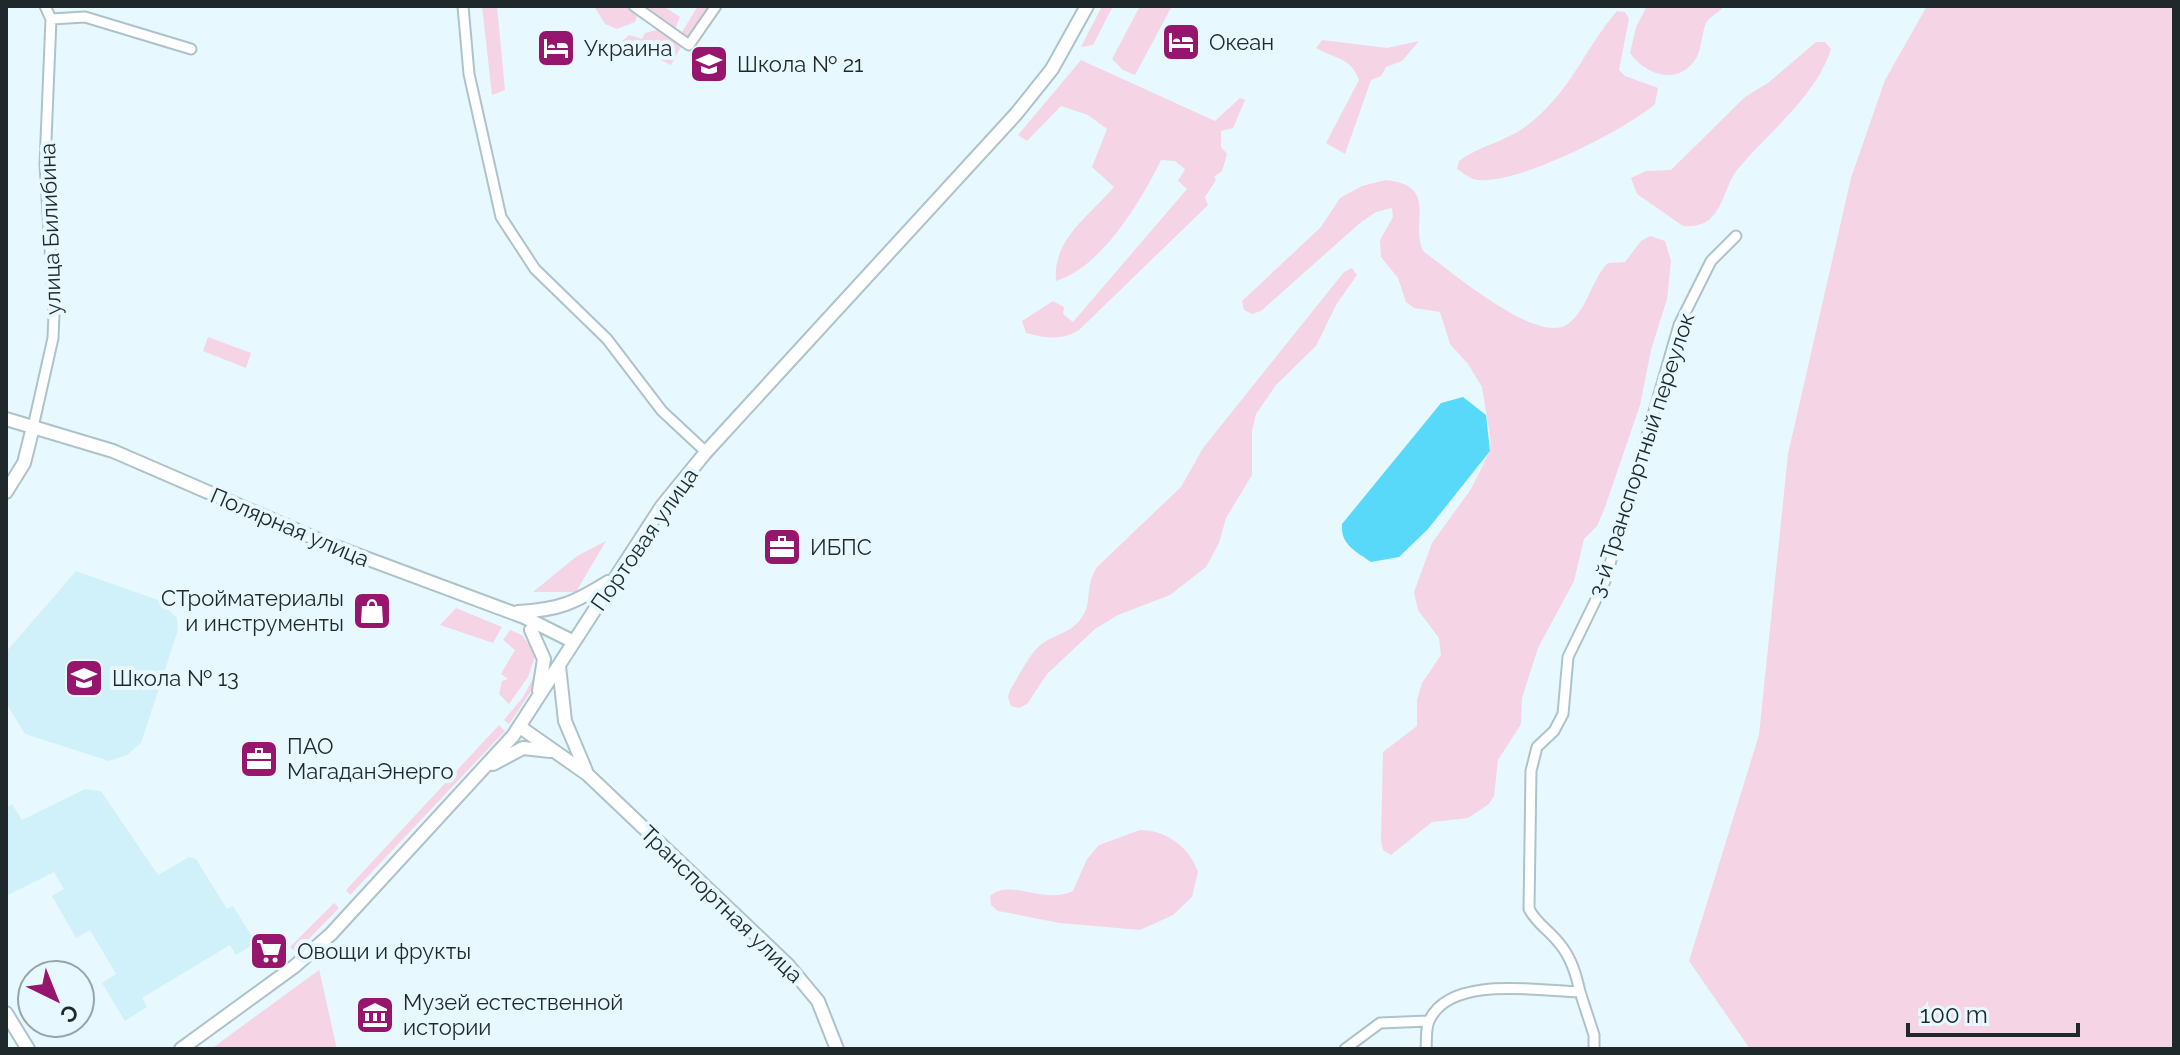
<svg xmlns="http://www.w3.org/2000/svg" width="2180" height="1055" viewBox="0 0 2180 1055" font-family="Raleway,sans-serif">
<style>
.built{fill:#d1f1fa}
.green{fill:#f5d4e5}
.water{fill:#58d9f9}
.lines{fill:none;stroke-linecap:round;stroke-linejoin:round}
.street-casing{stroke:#adc3c9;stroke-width:13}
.secondary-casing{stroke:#adc3c9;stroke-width:16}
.street{stroke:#fff;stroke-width:9}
.secondary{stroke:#fff;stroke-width:12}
.labels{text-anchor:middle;stroke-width:8;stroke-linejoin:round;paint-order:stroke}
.poi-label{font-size:22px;fill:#1f282a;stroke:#e7f9fe;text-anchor:start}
.street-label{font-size:22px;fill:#1f282a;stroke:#e7f9fe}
</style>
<rect width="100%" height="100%" fill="#e7f9fe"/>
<path class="built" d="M76,571L158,600L177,618L178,630L141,743L127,755L109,761L25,734L6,703V652Z
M85,789L101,791L158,875L189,857L196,859L227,909L233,906L256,943L236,955L230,945L142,998L147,1007L125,1021L102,983L116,974L90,930L76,938L52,896L64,889L54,872L6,896V808L12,804L22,820Z"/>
<path class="green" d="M482,6H497L505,90L492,95Z
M594,6H626L637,16L635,22L617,29L605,24Z
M643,6H663L680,17L675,29Z
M698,6H711L687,37L682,32Z
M1102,6H1113L1093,45L1081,47Z
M1140,6H1172L1135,75L1123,70L1112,59Z
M1647,6H1725C1719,12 1710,16 1706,23C1701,35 1702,50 1695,60C1677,86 1646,75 1630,53L1636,27Z
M1927,6H2174V1049H1750L1689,961L1759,735L1788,454L1851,178L1885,80Z
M1617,11L1625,12L1629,19L1619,70L1625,76L1658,88L1655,104C1627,129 1509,190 1473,179C1468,177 1462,172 1457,169L1459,161C1479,146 1504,142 1525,127C1570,94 1583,51 1617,11Z
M661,29L681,47L671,65L650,55H627L622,41L629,35L642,39L645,33Z
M1322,40L1387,48L1419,41L1402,61L1386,67L1381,76L1371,80L1345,154L1326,143L1359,80C1352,58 1333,58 1316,48Z
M1816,42H1825L1831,49C1815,98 1769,131 1737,170C1726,184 1725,204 1711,218C1704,225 1693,227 1683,226L1637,194L1631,178L1646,171L1671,170L1745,97L1768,83Z
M1081,60L1215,121L1240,98L1245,100L1233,128L1221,131V147L1227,154L1222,171L1214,177L1216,180L1205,197L1208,205L1205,208L1079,330C1062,341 1045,338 1026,333L1022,321L1053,301L1064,307L1063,314L1073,322L1187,189L1178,181L1185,169L1175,161L1161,160C1141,201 1102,267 1056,281C1052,240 1089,216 1114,187L1092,167L1107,129L1088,115L1061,106L1027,141L1018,135Z
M1386,180C1441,186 1408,225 1424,252C1450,270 1537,346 1568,324C1588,309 1591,280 1608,263L1625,262L1641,241L1650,236L1665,241L1671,261L1667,299L1651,350L1640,405L1604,510L1597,526L1584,539L1574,581L1538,648L1522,698L1521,724L1498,760L1494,796L1489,804L1468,818L1432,822L1391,855L1383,850L1381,840L1383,752L1417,726V700L1422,683L1441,655L1439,638L1418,610L1414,592L1432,543L1471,489L1490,451L1491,442L1482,387L1468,364L1450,344L1440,312L1414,308L1406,302L1398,278L1381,257L1380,240L1393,217L1392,208L1376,212L1360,223L1261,311L1252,314L1244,310L1242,301L1321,227L1340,198L1362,186Z
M1352,268L1357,275L1336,305L1316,346L1276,385L1256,414L1252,431V475L1226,518L1219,543L1206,567L1170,595L1118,615L1095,629L1047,674L1027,704L1019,708L1011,706L1008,697L1010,690C1019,676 1030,652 1043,643C1056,634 1070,633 1080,620C1094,603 1083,590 1097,567L1181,487L1203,448L1344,272Z
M208,337L251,353L246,368L203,351Z
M606,541L576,592H533L577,556Z
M456,608L502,627L493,643L440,625Z
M510,630L522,635L536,654L528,677L509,704L499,694L502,681L508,679L501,674L515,650L503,640Z
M540,666L538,681L509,724L504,720L523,697Z
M499,725L505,731L350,895L346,890Z
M1140,830C1167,830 1190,848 1198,872L1192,897L1173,915L1140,930L1060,923L998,911L991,905L990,896C1010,878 1043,905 1073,891L1087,859L1099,845Z
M334,903L339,908L296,952L290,947Z
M319,969L337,1049H211L319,970Z"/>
<path class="water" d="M1463,397L1486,415L1490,451L1428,529L1399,557L1371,562C1357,552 1340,545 1342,524L1441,403Z"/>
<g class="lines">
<g class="street-casing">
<path id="street" d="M463,6L469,74L501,217L535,269L607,339L662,411L706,452
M634,6L689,45L716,6
M51,19L85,17L191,49
M33,427L53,338L54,314L45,164L51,19L45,6
M1580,992C1576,974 1571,957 1559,943C1549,930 1537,924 1529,909L1531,771L1537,747L1554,731L1563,714L1568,657L1605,581L1679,325L1711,261L1736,236
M1345,1049L1380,1023L1428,1021
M1426,1049C1427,1040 1425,1027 1430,1019C1452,975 1539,991 1580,992L1594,1035V1049"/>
</g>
<g class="secondary-casing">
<path id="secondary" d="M6,419L113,451L328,544L524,617L572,641
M6,492L24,463L33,427
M518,612C559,610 574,603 608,582
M531,630L544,659L539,691
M559,666L565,721L586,771
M520,727L587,774L788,965L818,1001L837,1049
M493,764L523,748L550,751
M6,1013L28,1049
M181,1049L295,966L331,934L513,736L662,506L706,452L1016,114L1052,69L1087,6"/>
</g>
<use href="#street" class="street"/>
<use href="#secondary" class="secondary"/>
</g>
<defs>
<g id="hotel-square" transform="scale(2)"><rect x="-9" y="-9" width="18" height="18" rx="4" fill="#97166d" stroke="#e7f9fe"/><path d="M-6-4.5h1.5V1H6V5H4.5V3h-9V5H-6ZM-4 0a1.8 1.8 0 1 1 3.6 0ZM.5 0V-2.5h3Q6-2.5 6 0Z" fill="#fff"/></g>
<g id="school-square" transform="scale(2)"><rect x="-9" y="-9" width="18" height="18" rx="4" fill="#97166d" stroke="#e7f9fe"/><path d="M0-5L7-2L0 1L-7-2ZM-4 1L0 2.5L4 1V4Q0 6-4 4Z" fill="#fff"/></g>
<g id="office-square" transform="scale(2)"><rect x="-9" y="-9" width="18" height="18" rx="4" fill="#97166d" stroke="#e7f9fe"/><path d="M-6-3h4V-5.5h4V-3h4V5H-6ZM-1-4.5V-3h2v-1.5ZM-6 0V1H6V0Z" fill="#fff"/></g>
<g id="shop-square" transform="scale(2)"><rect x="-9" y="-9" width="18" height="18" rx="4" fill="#97166d" stroke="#e7f9fe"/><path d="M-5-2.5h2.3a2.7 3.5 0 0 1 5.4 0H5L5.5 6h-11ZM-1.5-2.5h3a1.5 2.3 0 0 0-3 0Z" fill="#fff"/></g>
<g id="supermarket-square" transform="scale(2)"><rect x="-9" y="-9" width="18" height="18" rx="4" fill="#97166d" stroke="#e7f9fe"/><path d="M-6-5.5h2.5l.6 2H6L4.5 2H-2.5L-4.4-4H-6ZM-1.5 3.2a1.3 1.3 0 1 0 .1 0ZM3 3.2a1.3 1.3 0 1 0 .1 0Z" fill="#fff"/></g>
<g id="museum-square" transform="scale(2)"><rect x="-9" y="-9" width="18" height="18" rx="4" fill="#97166d" stroke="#e7f9fe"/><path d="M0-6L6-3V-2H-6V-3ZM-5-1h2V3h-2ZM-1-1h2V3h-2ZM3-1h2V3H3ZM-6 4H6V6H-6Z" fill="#fff"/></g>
</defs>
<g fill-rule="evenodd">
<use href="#hotel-square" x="1181" y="42"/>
<use href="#hotel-square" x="556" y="48"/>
<use href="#school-square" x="709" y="64"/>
<use href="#office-square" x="782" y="547"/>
<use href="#shop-square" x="372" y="611"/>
<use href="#school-square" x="84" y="678"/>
<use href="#office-square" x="259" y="759"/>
<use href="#supermarket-square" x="269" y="951"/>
<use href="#museum-square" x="375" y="1015"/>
</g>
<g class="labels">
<g class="poi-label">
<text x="1209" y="50">Океан</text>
<text x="584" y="56">Украина</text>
<text x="737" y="72">Школа № 21</text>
<text x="810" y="555">ИБПС</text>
<text x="344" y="606" text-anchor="end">СТройматериалы<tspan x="344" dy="25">и инструменты</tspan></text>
<text x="112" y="686">Школа № 13</text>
<text x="287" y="754">ПАО<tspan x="287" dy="25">МагаданЭнерго</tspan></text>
<text x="297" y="959">Овощи и фрукты</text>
<text x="403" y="1010">Музей естественной<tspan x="403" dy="25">истории</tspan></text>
</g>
<g class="street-label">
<text transform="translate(50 229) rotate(-92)" y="8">улица Билибина</text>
<text transform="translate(1641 455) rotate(-72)" y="8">3-й Транспортный переулок</text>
<text transform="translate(290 527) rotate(23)" y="8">Полярная улица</text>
<text transform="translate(644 539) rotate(-55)" y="8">Портовая улица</text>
<text transform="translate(722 904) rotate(44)" y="8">Транспортная улица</text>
</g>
</g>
<rect width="2180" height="1055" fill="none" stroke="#1f282a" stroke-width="16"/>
<g transform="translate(56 999) rotate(137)"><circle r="38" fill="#e7f9fe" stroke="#97a5a9" stroke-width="2"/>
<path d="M0-6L14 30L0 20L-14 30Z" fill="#97166d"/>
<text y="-12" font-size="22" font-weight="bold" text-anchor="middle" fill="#1f282a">С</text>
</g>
<path d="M1908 1023v12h170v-12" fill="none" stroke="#1f282a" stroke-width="4"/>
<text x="1920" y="1023" font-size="24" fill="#1f282a" stroke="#e7f9fe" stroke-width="6" paint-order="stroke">100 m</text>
</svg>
